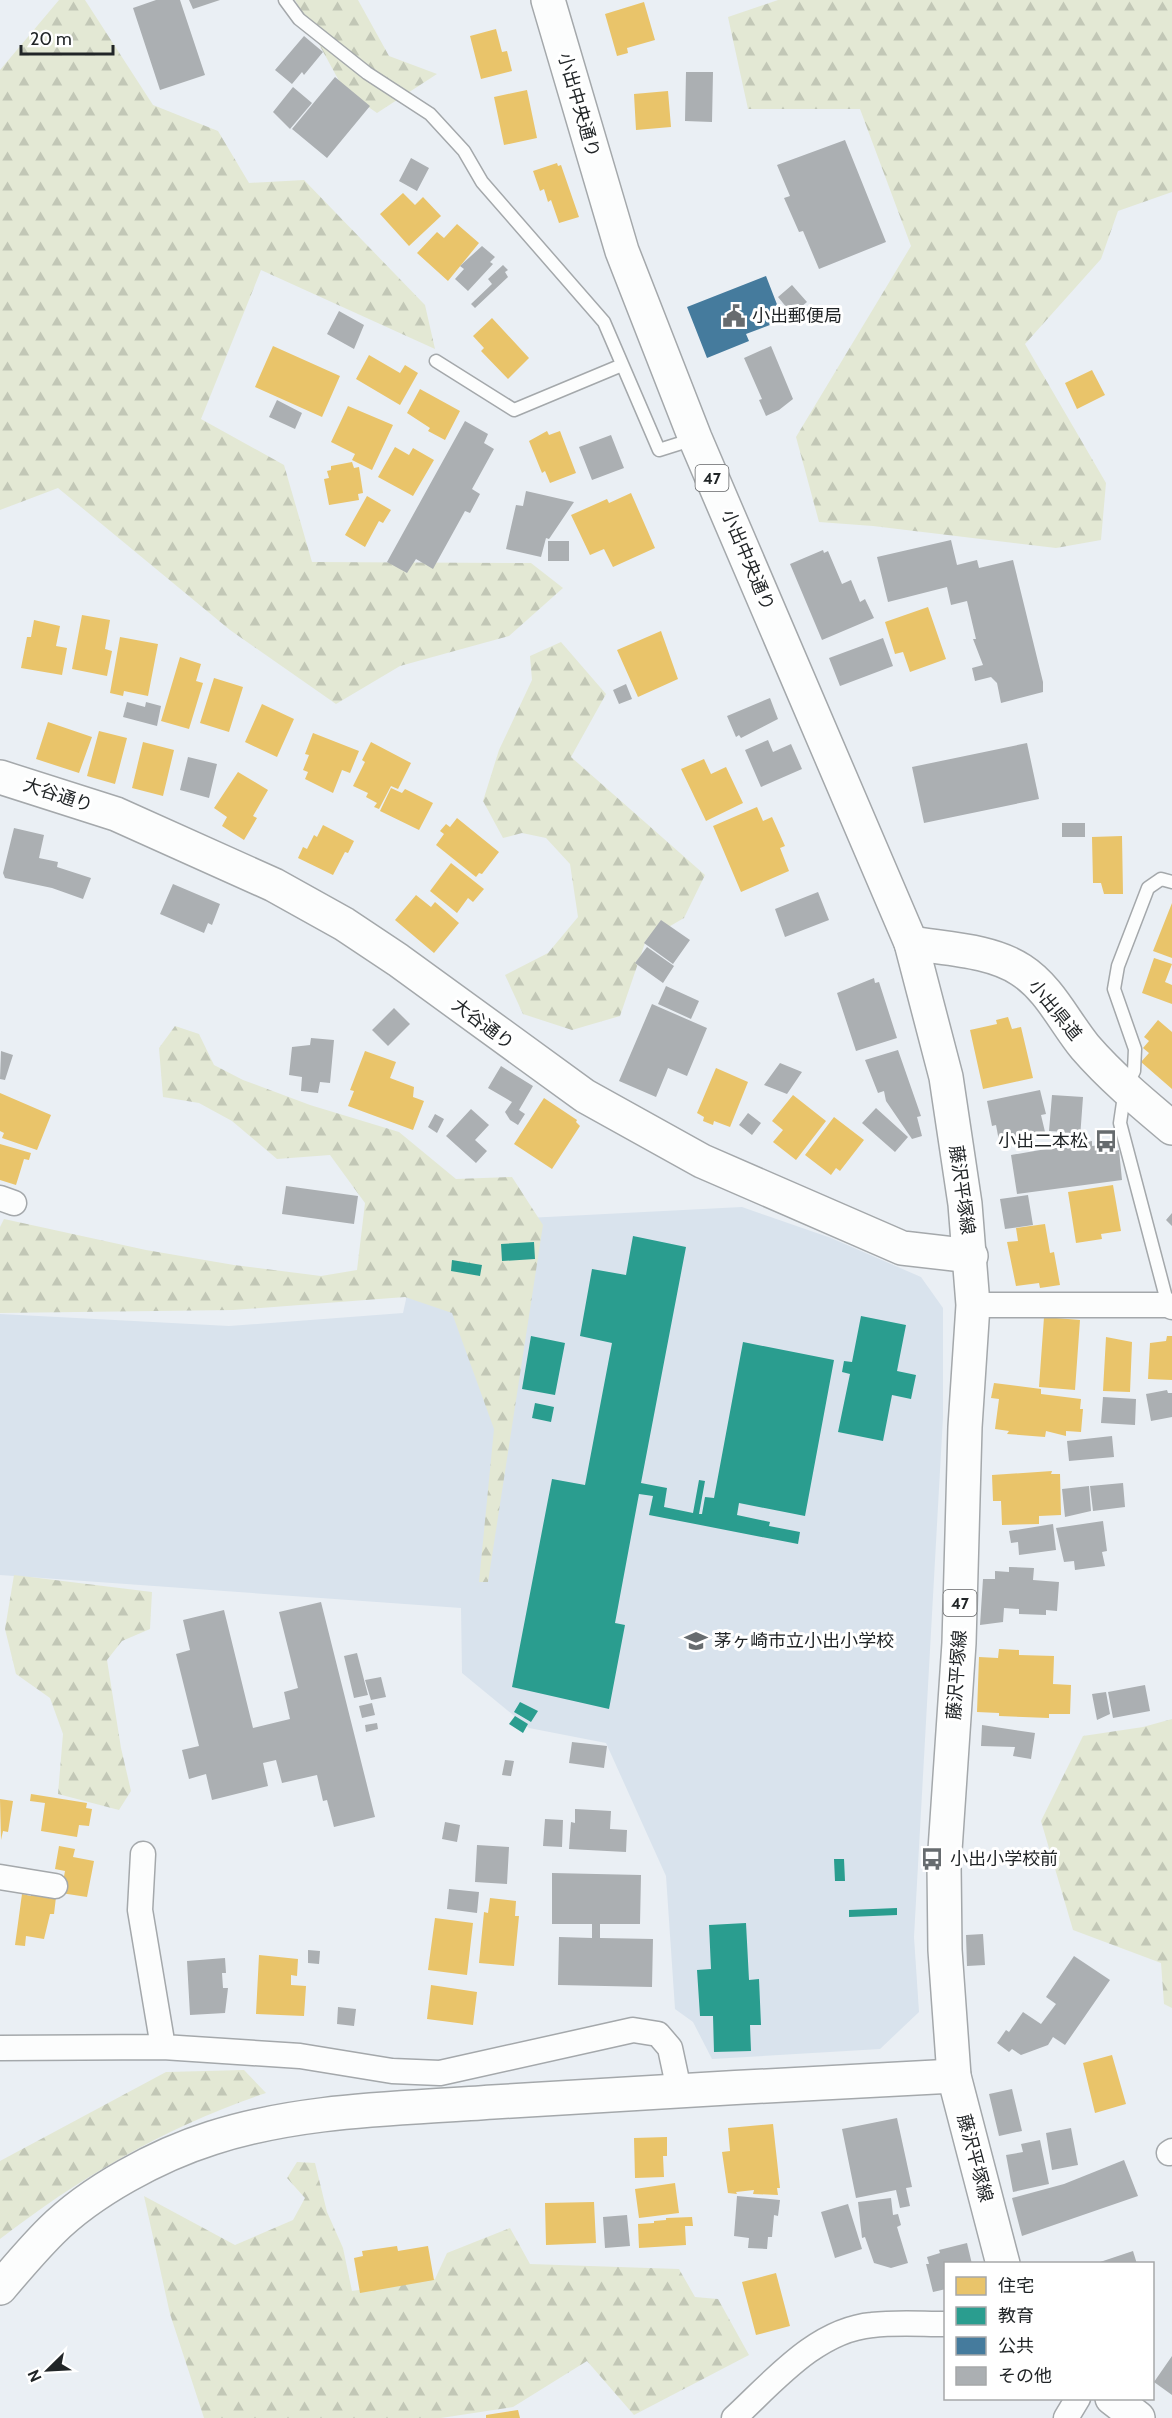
<svg xmlns="http://www.w3.org/2000/svg" width="1172" height="2418" viewBox="0 0 1172 2418" font-family="Cabin,'Noto Sans JP',sans-serif">
<style>
.built{fill:#d9e3ed}
.forest{fill:url(#forest-firs)}
.homes{fill:#e9c46a}
.schools{fill:#2a9d8f}
.public{fill:#457b9d}
.building{fill:#abafb2}
.lines{fill:none;stroke-linecap:round;stroke-linejoin:round}
.lane-casing{stroke:#a4a8ab;stroke-width:15}
.street-casing{stroke:#a4a8ab;stroke-width:27}
.secondary-casing{stroke:#a4a8ab;stroke-width:36}
.primary-casing{stroke:#a4a8ab;stroke-width:36}
.lane{stroke:#fcfdfd;stroke-width:12}
.street{stroke:#fcfdfd;stroke-width:24}
.secondary{stroke:#fcfdfd;stroke-width:33}
.primary{stroke:#fcfdfd;stroke-width:33}
.labels{text-anchor:middle;stroke-width:6;stroke-linejoin:round;paint-order:stroke}
.shield{fill:#fff;stroke:#646668;stroke-width:1.5}
.shield-label{font-size:16px;font-weight:bold;fill:#212527}
.street-label{font-size:18px;fill:#212527;stroke:#fff}
.poi-label{font-size:18px;fill:#212527;stroke:#fff;text-anchor:start}
</style>
<defs>
<pattern id="forest-firs" width="22" height="20" patternUnits="userSpaceOnUse" patternTransform="scale(1.5)"><rect width="22" height="20" fill="#e3e8d4"/><path d="M5 1l3.5 6h-7zM16 11l3.5 6h-7z" fill="#c2c7b6"/></pattern>
</defs>
<rect width="100%" height="100%" fill="#eaeff4"/>
<path class="built" d="M429,1195L527,1218L742,1207L831,1238L921,1277L943,1308V1417L914,1937L919,2012L880,2049L712,2059L693,2022L675,2009L666,1876L606,1743L529,1728L462,1673L461,1608L0,1575V1314L229,1326L403,1313Z"/>
<path class="forest" d="M59,0H85L153,105L218,131L249,183L304,180L425,305L435,349L261,270L201,419L284,465L312,562L531,563L563,588L509,636L400,666L336,704L230,630L58,488L0,510V70Z
M295,0H358L389,56L437,74L377,113L344,90Z
M778,0H1172V192L1118,211L1101,259L1025,344L1106,483L1101,540L1056,548L873,526L819,522L796,437L911,246L860,109H748L728,17Z
M561,642L606,694L571,757L705,875L684,918L646,940L620,1016L572,1030L523,1014L505,975L548,953L578,917L570,864L546,838L522,833L503,838L483,801L499,750L532,680L530,656Z
M175,1026L199,1034L214,1065L243,1080L310,1105L399,1132L456,1179L512,1177L543,1225L488,1582H479L494,1429L452,1313L405,1297L233,1310L0,1313V1227L4,1219L146,1250L234,1265L321,1276L357,1270L365,1203L330,1155L277,1159L232,1121L199,1103L163,1097L159,1048Z
M14,1575L152,1592L150,1629L122,1641L107,1660L121,1748L131,1791L119,1810L58,1794L63,1734L50,1698L16,1674L5,1629Z
M1172,1719V2008L1164,2004L1161,1963L1073,1930L1041,1821L1083,1736L1143,1727Z
M244,2070L266,2093C169,2125 80,2177 0,2239V2161L166,2072Z
M297,2162L315,2163L327,2212L343,2248L352,2291L435,2279L447,2253L510,2228L530,2264L679,2269L695,2297L718,2299L749,2355L634,2415L587,2361L513,2407L441,2418H204L170,2314L144,2196L235,2245L293,2220L305,2198L287,2178Z"/>
<path class="homes" d="M644,2L655,40L627,48L628,53L617,56L605,14Z
M496,29L502,52L507,51L512,71L481,79L470,36Z
M527,90L537,138L504,145L494,97Z
M668,91L671,127L636,130L634,94Z
M557,163L558,166L561,165L579,217L559,223L551,200L548,202L544,189L540,191L533,171Z
M403,193L415,205L423,197L441,216L409,246L380,214Z
M457,224L479,243L448,281L417,253L437,232L444,238Z
M492,318L529,358L508,379L481,351L484,348L473,336Z
M273,346L340,376L322,417L255,387Z
M369,355L400,373L405,365L418,373L400,405L356,379Z
M1092,370L1105,395L1077,409L1065,383Z
M420,389L460,411L445,440L428,431L430,428L407,413Z
M348,406L393,425L372,470L352,460L355,454L331,442Z
M547,431L549,435L560,431L576,473L550,483L545,471L542,473L529,441Z
M395,447L409,455L413,448L434,460L413,496L378,477Z
M352,462L354,468L359,467L363,493L358,494L359,500L329,505L324,479L329,478L327,471L331,470V466Z
M631,493L655,548L613,567L604,549L590,555L571,515L607,499L609,503Z
M367,496L391,510L383,523L379,521L365,547L345,535Z
M928,607L946,659L910,672L903,652L895,654L885,622Z
M82,615L110,620L105,649L112,651L107,676L72,669Z
M34,620L60,626L56,646L67,648L62,675L21,668L27,637H31Z
M661,631L678,679L638,697L617,650Z
M120,637L158,644L148,696L124,691L123,696L110,693Z
M180,657L201,664L196,681L203,683L189,729L161,721Z
M214,678L243,687L229,732L200,723Z
M262,704L294,719L277,757L245,742Z
M48,722L92,737L79,773L36,759Z
M99,731L127,738L115,784L87,776Z
M313,733L359,751L350,773L342,770L333,793L305,779L308,772L303,770L309,755L305,754Z
M143,742L174,750L163,796L132,788Z
M371,742L411,763L398,789L391,786L379,809L374,807L377,803L366,797L368,793L353,786L365,762L362,760Z
M704,759L711,774L726,767L743,803L706,821L681,769Z
M238,772L268,790L253,816L257,818L244,840L222,826L227,817L214,808Z
M391,788L402,793L405,789L433,803L419,830L380,811Z
M757,807L763,821L772,817L785,846L780,848L789,871L741,892L713,826Z
M457,818L499,852L482,874L479,873L476,877L436,845L444,834L440,831L446,824L450,827Z
M323,825L354,841L348,853L345,852L333,875L298,858L303,847L307,849L314,835L317,837Z
M1122,836L1123,894H1104L1101,883H1093L1092,837Z
M451,863L484,889L473,902L468,898L457,913L430,891Z
M416,895L431,907L435,902L459,923L434,953L395,920Z
M1172,903V958L1153,951Z
M1154,958L1172,964L1165,982L1172,985V1004L1142,993Z
M1008,1017L1012,1029L1021,1027L1033,1078L983,1089L970,1030L997,1024L996,1020Z
M1158,1020L1172,1032V1089L1141,1062L1149,1053L1143,1048L1149,1041L1144,1037Z
M365,1051L396,1062L390,1078L414,1087L413,1097L424,1101L413,1130L348,1106L354,1091L350,1090Z
M716,1068L748,1082L730,1127L714,1121L713,1125L703,1121L704,1117L697,1113Z
M0,1093L51,1115L37,1150L2,1138L4,1133L0,1131Z
M793,1095L826,1121L796,1160L773,1142L783,1130L772,1121Z
M544,1098L577,1120L576,1122L580,1126L552,1169L514,1144Z
M834,1117L864,1140L840,1171L836,1168L831,1175L805,1155Z
M0,1144L31,1153L29,1160L24,1159L16,1185L0,1180Z
M1113,1185L1121,1231L1101,1234L1102,1239L1076,1243L1068,1192Z
M1045,1224L1050,1253L1054,1252L1060,1285L1040,1288L1039,1283L1016,1286L1007,1242L1018,1241L1016,1228Z
M1044,1317L1080,1320L1075,1390L1039,1387Z
M1167,1336H1172V1380L1148,1379L1150,1343L1166,1341Z
M1106,1337L1132,1342L1130,1392L1103,1391Z
M994,1383L1041,1389V1394L1081,1399L1080,1409H1083L1081,1432L1066,1431V1436L1046,1431L1045,1437L1007,1434L1009,1431L995,1429L999,1399L991,1398Z
M1052,1471L1051,1474H1060L1061,1515L1039,1516V1524L1002,1525L1001,1501H993L992,1475Z
M999,1649L1019,1650V1655L1054,1656L1053,1684L1071,1685L1070,1714H1049V1718L999,1716V1713L977,1712L979,1657L998,1658Z
M31,1794L87,1803L86,1808L92,1809L89,1826L79,1825L77,1837L41,1831L45,1803L30,1801Z
M0,1799L13,1801L8,1832L3,1831L1,1840Z
M59,1846L75,1849L73,1857L94,1861L87,1897L61,1893L65,1871L55,1869Z
M31,1893L56,1897L54,1914H50L44,1939L26,1936L25,1946L15,1945L22,1894L31,1896Z
M490,1898L516,1901L515,1916H519L514,1966L479,1963L484,1912L488,1913Z
M435,1918L473,1923L467,1975L428,1970Z
M259,1955L298,1959L297,1976L291,1975V1985L306,1986L304,2016L256,2014Z
M431,1985L477,1992L473,2025L427,2019Z
M1112,2055L1126,2104L1095,2113L1083,2063Z
M773,2124L780,2188H777L778,2195L753,2194L754,2190L736,2192L737,2194L728,2193L722,2152L730,2151L728,2128Z
M667,2137V2156H663L664,2177L635,2178L634,2138Z
M675,2183L679,2213L639,2218L635,2189Z
M594,2202L596,2243L546,2245L545,2203Z
M692,2217L693,2226H685L686,2245L639,2248L638,2224L654,2223V2221L666,2220V2218Z
M397,2246L398,2251L428,2246L434,2280L360,2293L354,2258L363,2256L362,2251Z
M776,2273L790,2326L756,2335L742,2282Z
M518,2410L520,2418H486V2415Z"/>
<path class="schools" d="M633,1236L686,1247L641,1483L667,1488L664,1507L693,1513L699,1480L705,1481L699,1514H702L705,1497L714,1498L743,1342L834,1360L805,1516L739,1503L737,1515L770,1522L769,1526L800,1532L798,1544L649,1515L653,1496L639,1494L615,1623L625,1625L609,1709L512,1687L552,1479L585,1485L612,1343L580,1336L592,1269L626,1275Z
M534,1242L535,1259L502,1261L501,1244Z
M452,1260L482,1265L480,1276L451,1271Z
M861,1316L906,1325L897,1371L916,1375L911,1399L892,1395L883,1441L838,1432L850,1374L842,1372L844,1361L852,1362Z
M531,1336L565,1343L555,1395L522,1389Z
M535,1403L554,1407L551,1422L532,1418Z
M520,1702L538,1711L531,1722L514,1712Z
M515,1716L528,1724L523,1733L509,1724Z
M834,1859H844L845,1881H835Z
M897,1908V1915L849,1917V1910Z
M746,1923L749,1980L759,1979L761,2025H750L751,2051L714,2052L713,2016H700L697,1970L711,1969L709,1925Z"/>
<path class="public" d="M766,276L783,320L746,334L749,341L707,358L687,307Z"/>
<path class="building" d="M156,0H180L205,75L160,90L133,8Z
M189,0H220L193,9Z
M304,36L323,52L304,75L302,72L292,84L275,70Z
M686,72H713L712,122L685,121Z
M335,77L370,106L327,158L292,129Z
M293,87L312,103L290,129L273,112Z
M845,140L886,242L819,269L803,231L799,232L784,198L790,196L777,165Z
M411,158L429,168L417,191L399,181Z
M482,246L495,257L490,262L493,264L468,291L455,279L464,269L460,266Z
M503,265L508,270L505,272L508,277L475,308L471,304L492,284L488,279Z
M792,285L807,302L792,314L778,297Z
M339,311L364,325L354,349L327,334Z
M771,346L793,399L779,410L766,416L759,400L762,399L744,358Z
M277,400L302,413L295,429L269,417Z
M465,421L488,434L484,443L494,449L472,489L480,494L470,513L465,511L433,569L416,559L407,573L387,562Z
M611,435L624,468L592,480L579,447Z
M526,491L574,502L549,539L546,538L541,557L506,549L516,505L523,506Z
M951,540L957,565L977,560L979,568L1013,560L1043,682V692L1001,703L997,683L991,677L975,681L972,668L983,665L973,639H976L967,601L951,605L947,587L888,602L877,557Z
M548,541H569V561H548Z
M823,550L824,553L828,551L842,584L851,580L860,602L865,599L874,618L822,640L790,564Z
M883,638L893,666L840,686L829,658Z
M626,684L632,699L619,704L613,690Z
M770,698L778,719L741,738L739,735L736,737L727,716Z
M127,702L145,707L146,702L161,706L157,726L123,717Z
M768,740L773,752L791,744L802,769L761,787L745,750Z
M1027,743L1039,799L924,823L912,767Z
M188,757L217,764L209,798L180,790Z
M1062,823H1085V837H1062Z
M14,828L44,835L39,858L58,862L57,867L91,878L83,899L52,888L5,878L3,873Z
M173,884L220,904L212,925L208,923L204,933L160,914Z
M818,892L829,920L785,937L775,909Z
M661,920L690,940L673,964L644,943Z
M647,947L674,966L663,983L635,963Z
M874,978L875,983L879,982L897,1038L856,1051L837,993Z
M666,986L699,1001L691,1019L658,1004Z
M652,1004L707,1028L687,1076L668,1068L656,1097L619,1081Z
M394,1008L410,1024L388,1046L372,1030Z
M311,1038L334,1040L330,1083L320,1082L318,1093L301,1091L302,1077L289,1075L292,1047L310,1045Z
M898,1050L921,1116L917,1117L922,1136L912,1139L886,1101L884,1091L878,1093L865,1060Z
M1,1051L13,1055L5,1080L0,1079Z
M780,1063L802,1072L787,1094L764,1085Z
M501,1066L533,1086L519,1110L525,1114L518,1125L510,1120L505,1112L512,1102L488,1088Z
M1040,1090L1046,1114L1041,1115L1046,1136L1007,1144L1006,1140L999,1141L996,1125L992,1126L987,1101Z
M1052,1095L1083,1097L1080,1138L1064,1137L1065,1132L1049,1131Z
M876,1108L908,1137L895,1152L862,1123Z
M471,1109L489,1125L475,1140L487,1151L476,1163L446,1136Z
M748,1113L761,1123L752,1135L739,1125Z
M435,1114L444,1119L437,1133L428,1127Z
M1092,1141V1146L1100,1145L1101,1153L1119,1150L1122,1180L1017,1194L1011,1155Z
M286,1186L358,1196L354,1224L282,1214Z
M1028,1195L1033,1225L1005,1229L1000,1199Z
M1172,1213V1226L1166,1220Z
M1167,1390L1168,1393H1172V1417L1151,1421L1146,1394Z
M1103,1397L1136,1399L1135,1425L1101,1423Z
M1112,1436L1114,1457L1069,1461L1067,1441Z
M1123,1483L1125,1507L1093,1511L1090,1486Z
M1089,1486L1091,1511L1065,1517L1062,1489Z
M1103,1521L1107,1551L1102,1552L1105,1566L1075,1570L1074,1561L1064,1562L1056,1528Z
M1053,1524L1056,1550L1019,1555L1018,1542L1011,1543L1009,1531Z
M1009,1567L1034,1568L1033,1580L1059,1582L1057,1611L1046,1610V1615L1019,1614V1609L1004,1608L1003,1622L980,1625L983,1579H995V1571L1009,1572Z
M321,1602L375,1817L334,1827L327,1800L323,1801L317,1775L282,1783L276,1760L263,1763L268,1786L212,1800L206,1774L189,1779L182,1750L199,1746L176,1654L190,1650L183,1620L224,1610L253,1728L290,1719L284,1692L298,1688L279,1612Z
M357,1653L368,1695L354,1698L344,1656Z
M381,1677L386,1697L371,1700L365,1680Z
M1145,1685L1150,1711L1113,1718L1108,1692Z
M1106,1692L1110,1714L1097,1720L1092,1694Z
M372,1703L375,1715L362,1718L359,1706Z
M377,1723L378,1729L366,1732L365,1725Z
M982,1725L1035,1733L1031,1759L1013,1756L1015,1747L981,1746Z
M572,1742L607,1746L604,1768L569,1763Z
M505,1760L514,1761L511,1776L502,1775Z
M575,1809L611,1811L610,1829L627,1830L626,1852L569,1849L571,1822L575,1823Z
M545,1819L563,1820L562,1847L543,1846Z
M445,1822L460,1825L457,1842L442,1839Z
M477,1845L509,1847L507,1884L475,1882Z
M552,1873L641,1875L640,1924H600V1938L653,1939L652,1987L558,1985L559,1937L592,1938V1924H552Z
M449,1889L479,1892L477,1913L447,1909Z
M983,1934L985,1965L967,1966L966,1935Z
M308,1950L320,1951L319,1964L308,1963Z
M1074,1956L1110,1980L1065,2045L1053,2037L1048,2045L1021,2055L1012,2049L1009,2052L997,2043L1006,2030L1009,2032L1023,2012L1041,2024L1056,2004L1046,1997Z
M225,1958L226,1973H222L223,1988H228L225,2013L190,2015L187,1961Z
M338,2007L356,2009L354,2026L337,2024Z
M1012,2089L1022,2131L999,2136L989,2094Z
M897,2118L912,2187L906,2188L910,2206L900,2208L896,2190L856,2198L842,2129Z
M1071,2128L1078,2165L1052,2170L1046,2133Z
M1040,2140L1049,2184L1013,2192L1006,2155L1023,2152L1021,2144Z
M1124,2160L1138,2196L1022,2236L1012,2198L1064,2184Z
M737,2196L780,2200L778,2216L774,2215L772,2237H768L767,2249L748,2248L749,2238L734,2236Z
M891,2198L893,2215L898,2214L901,2225L897,2227L908,2263L891,2268L874,2263L865,2237L862,2238L858,2202Z
M848,2204L862,2249L835,2258L821,2212Z
M627,2215L630,2246L605,2248L603,2217Z
M967,2243L972,2264H946V2289L933,2292L926,2264H929L927,2257L940,2253L939,2250Z
M1133,2251L1137,2264H1097V2263Z
M1172,2356V2395L1154,2382Z"/>
<g class="lines">
<g class="lane-casing">
<path id="lane" d="M285,0L299,19L367,73L430,114L464,151L482,182L604,322L659,450L694,439
M436,361L514,410L622,365
M1168,1305L1120,1123L1125,1089L1134,1071L1135,1049L1114,989L1118,966L1148,888L1161,879L1172,882"/>
</g>
<g class="street-casing">
<path id="street" d="M0,1198L14,1203
M973,1305H1168L1172,1307
M143,1854L140,1910L163,2047
M0,1877L55,1886
M0,2048L163,2047L300,2056L392,2071L440,2073L633,2030L658,2034L670,2048L679,2090
M1169,2153L1172,2151
M734,2418C773,2382 816,2330 872,2325C896,2322 921,2324 946,2324
M1066,2418L1078,2398"/>
</g>
<g class="secondary-casing">
<path id="secondary" d="M0,777L116,814L274,885L344,924L398,960L585,1096L702,1161L902,1248L971,1256
M911,943C946,949 991,950 1021,970C1049,988 1064,1021 1085,1047C1111,1077 1141,1102 1172,1128
M0,2288C16,2269 33,2249 51,2231C91,2191 158,2155 212,2138C302,2109 399,2109 493,2102C647,2092 800,2084 954,2076"/>
</g>
<g class="primary-casing">
<path id="primary" d="M548,0L622,251L695,438L911,943L946,1077L965,1204L973,1305L965,1427L959,1643L944,1865L945,1950L954,2076L1003,2264
M1112,2398L1138,2418"/>
</g>
<use href="#lane" class="lane"/>
<use href="#street" class="street"/>
<use href="#secondary" class="secondary"/>
<use href="#primary" class="primary"/>
</g>
<defs>
<g id="civic-bare" transform="scale(1.8)"><path d="M-.6-6.5H3V-4.5H.6V-3L4-1V1h2V6H-6V1h2V-1L-.6-3ZM-1.2 2.5V6h2.4V2.5Z" fill="#676c6f" stroke="#fff" stroke-width="2.5" paint-order="stroke"/></g>
<g id="bus-bare" transform="scale(1.8)"><path d="M-5-6H5V4H4V6H2V4H-2V6H-4V4H-5ZM-3.5-4V0h7V-4ZM-3.5 1.2v1.5H-2V1.2ZM2 1.2v1.5H3.5V1.2Z" fill="#676c6f" stroke="#fff" stroke-width="2.5" paint-order="stroke"/></g>
<g id="school-bare" transform="scale(1.8)"><path d="M0-5L7-2L0 1L-7-2ZM-4 1L0 2.5L4 1V4Q0 6-4 4Z" fill="#676c6f" stroke="#fff" stroke-width="2.5" paint-order="stroke"/></g>
</defs>
<g fill-rule="evenodd">
<use href="#civic-bare" x="734" y="316"/>
<use href="#bus-bare" x="1106" y="1141"/>
<use href="#school-bare" x="696" y="1641"/>
<use href="#bus-bare" x="932" y="1859"/>
</g>
<g class="labels">
<g class="shield">
<rect x="695.5" y="465" width="33" height="26" rx="4.5"/>
<rect x="943.5" y="1590" width="33" height="26" rx="4.5"/>
</g>
<g class="shield-label">
<text x="712" y="484">47</text>
<text x="960" y="1609">47</text>
</g>
<g class="street-label">
<text transform="translate(579 105) rotate(74)" y="6">小出中央通り</text>
<text transform="translate(748 560) rotate(67)" y="6">小出中央通り</text>
<text transform="translate(58 795) rotate(18)" y="6">大谷通り</text>
<text transform="translate(1055 1010) rotate(51)" y="6">小出県道</text>
<text transform="translate(483 1024) rotate(37)" y="6">大谷通り</text>
<text transform="translate(962 1190) rotate(82)" y="6">藤沢平塚線</text>
<text transform="translate(957 1675) rotate(-86)" y="6">藤沢平塚線</text>
<text transform="translate(975 2158) rotate(75)" y="6">藤沢平塚線</text>
</g>
<g class="poi-label">
<text x="752" y="322">小出郵便局</text>
<text x="1088" y="1147" text-anchor="end">小出二本松</text>
<text x="714" y="1647">茅ヶ崎市立小出小学校</text>
<text x="950" y="1865">小出小学校前</text>
</g>
</g>
<rect x="944" y="2262" width="210" height="138" fill="#ffffff" stroke="#a6a8a9" stroke-width="1.5"/>
<rect x="956" y="2277" width="30" height="18" fill="#e9c46a" stroke="#a6a8a9" stroke-width="1.5"/>
<text x="998" y="2292" font-size="18" fill="#212527">住宅</text>
<rect x="956" y="2307" width="30" height="18" fill="#2a9d8f" stroke="#a6a8a9" stroke-width="1.5"/>
<text x="998" y="2322" font-size="18" fill="#212527">教育</text>
<rect x="956" y="2337" width="30" height="18" fill="#457b9d" stroke="#a6a8a9" stroke-width="1.5"/>
<text x="998" y="2352" font-size="18" fill="#212527">公共</text>
<rect x="956" y="2367" width="30" height="18" fill="#abafb2" stroke="#a6a8a9" stroke-width="1.5"/>
<text x="998" y="2382" font-size="18" fill="#212527">その他</text>
<g transform="translate(48 2370) rotate(246)" stroke="#ffffff" stroke-width="4.5" paint-order="stroke">
<path d="M0-4.5L10 22L0 15L-10 22Z" fill="#212527"/>
<text y="-9" font-size="16" font-weight="bold" text-anchor="middle" fill="#212527">N</text>
</g>
<path d="M21 45v9h92v-9" fill="none" stroke="#212527" stroke-width="3"/>
<text x="30" y="45" font-size="18" fill="#212527" stroke="#ffffff" stroke-width="4.5" paint-order="stroke">20 m</text>
</svg>
